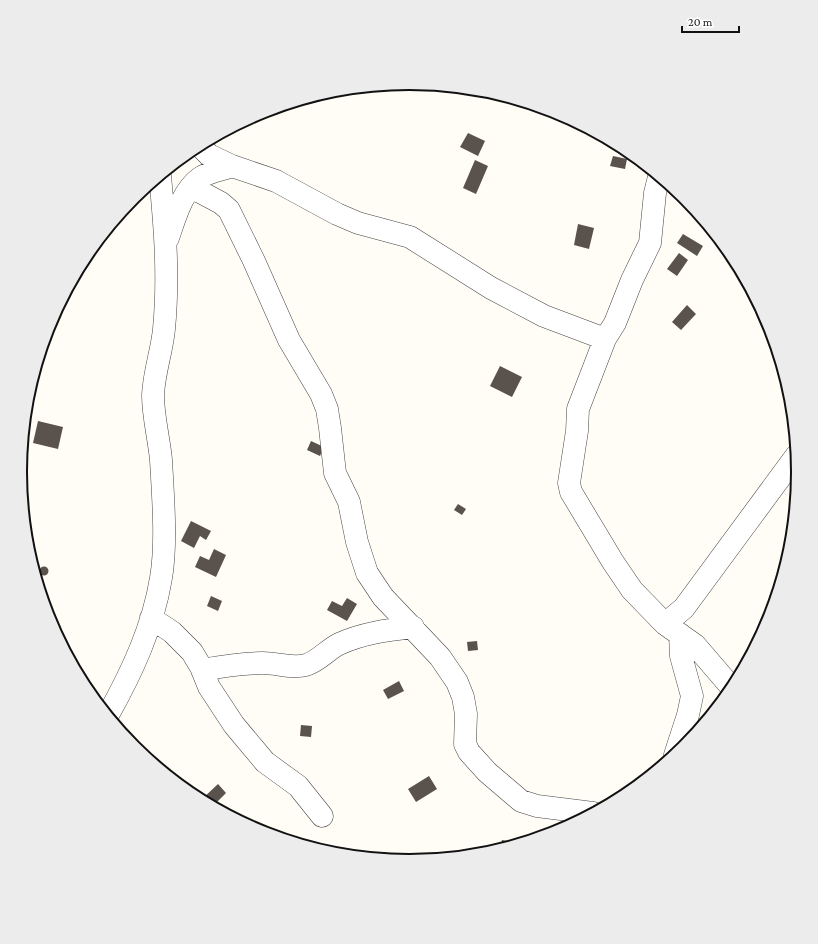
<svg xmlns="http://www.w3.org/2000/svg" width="818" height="944" viewBox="0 0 818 944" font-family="'Crimson Pro',serif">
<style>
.building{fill:#5a524d}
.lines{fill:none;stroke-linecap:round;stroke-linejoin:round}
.minor-casing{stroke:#444;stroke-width:23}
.minor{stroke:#fff;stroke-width:22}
.rim{fill:none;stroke:#111;stroke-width:2}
</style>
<rect width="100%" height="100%" fill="#fffdf5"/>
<path class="building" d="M468,133L485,141L478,156L460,147Z
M613,156L627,159L625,169L610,166Z
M475,160L488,166L476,194L463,188Z
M578,224L594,228L589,249L574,245Z
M683,234L703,246L697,256L677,243Z
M679,253L688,260L677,276L667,269Z
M687,305L696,314L681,330L672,322Z
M500,366L522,377L512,397L490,386Z
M38,421L63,427L58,449L33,443Z
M311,441L324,447L320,456L307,450Z
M458,504L466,509L462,515L454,510Z
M191,521L211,531L206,540L200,536L194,548L181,541Z
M214,549L226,555L216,577L195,567L200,556L209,560Z
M39.5 571a4.5 4.5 0 1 1 9 0a4.5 4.5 0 1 1-9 0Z
M211,596L222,601L218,611L207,606Z
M347,598L357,604L347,621L327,610L332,601L342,606Z
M477,641L478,650L468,651L467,642Z
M399,681L404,691L388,699L383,690Z
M301,725L312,726L311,737L300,736Z
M429,776L437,789L416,802L408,789Z
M218,784L226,793L213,806L201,800Z
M502,840L518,843L500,849Z
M329,847L341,851L340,854L328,852Z"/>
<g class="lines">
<g class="minor-casing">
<path id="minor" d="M199,145L209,155L232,166L276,181L337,214L358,223L410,237L491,288L544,316L605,339L615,323L632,280L650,243L655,193L659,177
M191,187L221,203L229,210L254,261L289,340L321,394L327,409L330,428L335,473L349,502L357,542L367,573L383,597L440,657L457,682L463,697L466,714L465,744L469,752L487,772L521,801L537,806L593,813
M168,238C175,218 182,191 200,178C208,172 222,170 232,166
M605,339L578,409L577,431L569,483L571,492L613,562L632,590L665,624L695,645L732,688
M151,618L172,632L192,652L201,667L209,687L234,725L265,762L298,786L322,816
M665,624L684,608L796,456
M202,670C223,666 243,663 263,663C277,663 292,669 306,665C319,661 327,650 339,644C363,633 388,630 413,627
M108,715C132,672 153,627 161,578C167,543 163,496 161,460C159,438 153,417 153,395C154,372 162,351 164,329C169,277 165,227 160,176
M675,755L688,715L692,696L681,656L680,634"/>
</g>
<use href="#minor" class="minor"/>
</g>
<path d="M0 0H818V944H0ZM27 472a382 382 0 1 1 764 0a382 382 0 1 1-764 0Z" fill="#ececec" fill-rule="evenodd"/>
<path class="rim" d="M27 472a382 382 0 1 1 764 0a382 382 0 1 1-764 0Z"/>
<path d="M682 26v6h57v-6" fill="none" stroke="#111111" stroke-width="2"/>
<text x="688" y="26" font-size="12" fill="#111111" stroke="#ffffff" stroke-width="3" paint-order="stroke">20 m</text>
</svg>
